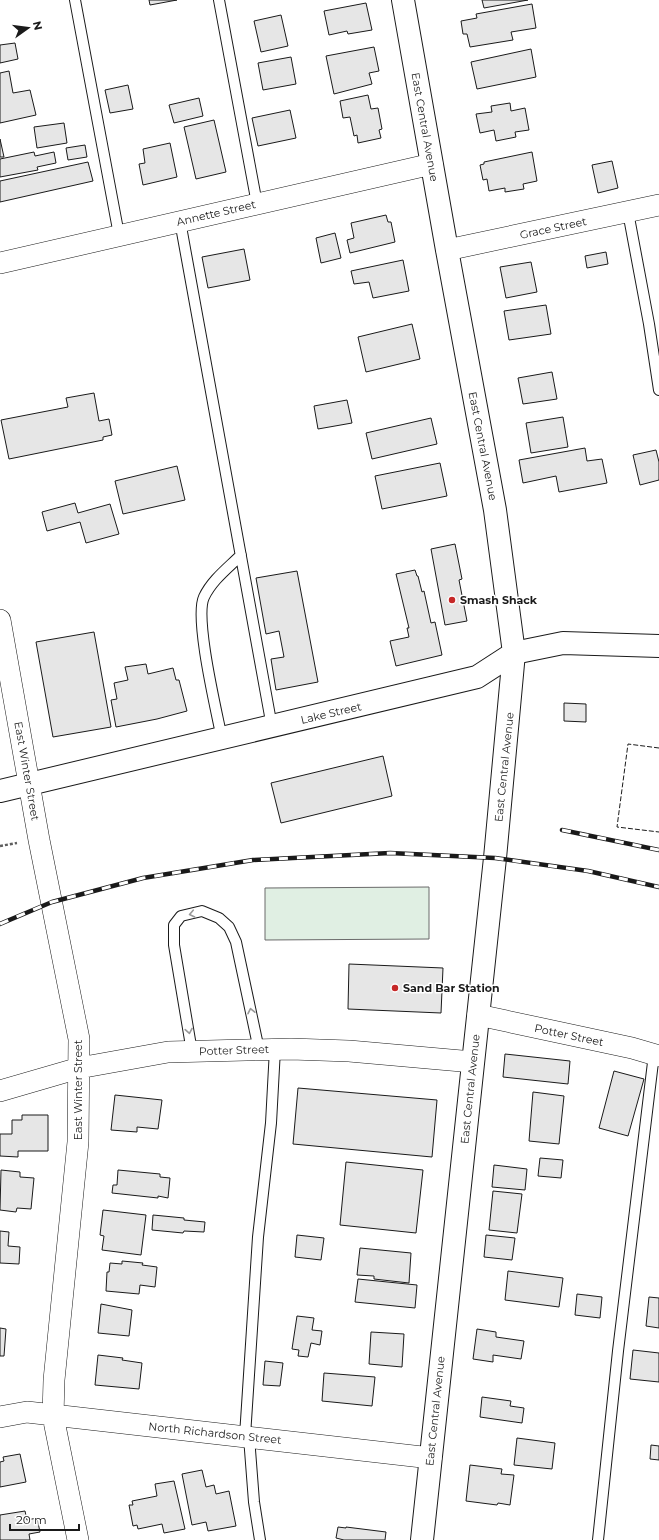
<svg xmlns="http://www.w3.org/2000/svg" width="659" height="1540" viewBox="0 0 659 1540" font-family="Montserrat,sans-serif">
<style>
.green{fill:#e0efe3;stroke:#6a6a6a}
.building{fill:#e6e6e6;stroke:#1a1a1a}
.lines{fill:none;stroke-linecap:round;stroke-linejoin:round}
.lane-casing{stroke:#1a1a1a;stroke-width:12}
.street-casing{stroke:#1a1a1a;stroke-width:22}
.secondary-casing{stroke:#1a1a1a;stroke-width:24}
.primary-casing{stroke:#1a1a1a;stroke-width:24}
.highway-casing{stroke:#1a1a1a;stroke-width:24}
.path{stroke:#5f5f5f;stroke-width:2.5;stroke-dasharray:3 2;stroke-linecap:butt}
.lane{stroke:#fff;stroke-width:10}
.street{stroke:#fff;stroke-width:21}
.secondary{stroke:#fff;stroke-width:22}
.primary{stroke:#fff;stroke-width:22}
.highway{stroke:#fff;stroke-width:22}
.rail-casing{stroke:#1a1a1a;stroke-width:4.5}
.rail{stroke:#fff;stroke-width:3;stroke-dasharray:9;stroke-linecap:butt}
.fence{stroke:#1a1a1a;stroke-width:1;stroke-dasharray:5 2;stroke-linecap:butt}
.oneway{stroke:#989898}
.poi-dot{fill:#c62828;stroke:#fff;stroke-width:1.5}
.labels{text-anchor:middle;stroke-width:3;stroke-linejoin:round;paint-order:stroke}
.street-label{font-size:11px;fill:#1a1a1a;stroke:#fff}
.poi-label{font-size:11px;font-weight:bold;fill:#1a1a1a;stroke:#fff;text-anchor:start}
</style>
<rect width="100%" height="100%" fill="#fff"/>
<path class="green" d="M429,887V939L265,940V888Z"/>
<path class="building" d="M149,0H177L150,5Z
M482,0H528L484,8Z
M366,3L372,30L348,34L347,31L329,35L324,11Z
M532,4L536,28L511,32L513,40L470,47L467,34H463L461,21L477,18L476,14Z
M281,15L288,46L261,52L254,21Z
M15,43L18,59L0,63V45Z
M374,47L379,71L369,73L372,84L334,94L326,56Z
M531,49L536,77L477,89L471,62Z
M291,57L296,84L263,90L258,63Z
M9,71L13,93L30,90L36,115L0,123V73Z
M128,85L133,109L110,113L105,90Z
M368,95L371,109L378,108L382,129L379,130L381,138L358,143L357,135L354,136L350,117L343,118L340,101Z
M199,98L203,116L174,123L169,105Z
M510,103L511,111L525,108L529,130L515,132L516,137L496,141L494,130L480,133L476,114L492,112L491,106Z
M290,110L296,138L258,146L252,118Z
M214,120L226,172L196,179L184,127Z
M64,123L67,143L37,148L34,127Z
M0,139L4,157H0Z
M170,143L177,177L143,185L139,164L145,163L143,149Z
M85,145L87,157L68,160L66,148Z
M34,152L35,156L54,152L56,163L37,167L38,170L0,177V159Z
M532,152L537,181L523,184L524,189L505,192V188L489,191L487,179L483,180L480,165L484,164V162Z
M612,161L618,188L598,193L592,165Z
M88,162L93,181L0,202V181Z
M386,215L388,222H391L395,242L350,253L347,240L354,238L351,223Z
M335,233L341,258L321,263L316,238Z
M244,249L250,280L208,288L202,257Z
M606,252L608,264L587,268L585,256Z
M403,260L409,291L373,298L369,282L354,284L351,271Z
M531,262L537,292L506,298L500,267Z
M546,305L551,334L509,340L504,311Z
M412,324L420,359L366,372L358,337Z
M552,372L557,399L523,404L518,378Z
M94,393L99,421L109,419L112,435L103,437V440L9,459L1,420L68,407L66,398Z
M347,400L352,423L318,429L314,406Z
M563,417L568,447L531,453L526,423Z
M431,418L437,444L372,459L366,433Z
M585,448L587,461L602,459L607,483L559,492L556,476L523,483L519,460Z
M656,450L659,462V480L640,485L633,455Z
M440,463L447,496L382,509L375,476Z
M177,466L185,500L123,514L115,481Z
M75,503L78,513L110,504L119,534L86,543L80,522L47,531L42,512Z
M455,544L462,579L459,580L467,621L445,625L431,549Z
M415,570L417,576H418L422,592L424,591L431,623L435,622L442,655L396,666L390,641L409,637L407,628H409L396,574Z
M297,571L318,682L276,690L271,659L284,657L279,631L266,634L256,578Z
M94,632L111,727L53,737L36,642Z
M146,664L148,674L173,668L176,680H179L187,711L157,719L116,727L111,700L117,699L114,683L128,680L125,667Z
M564,703L586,704V722L564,721Z
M383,756L392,796L281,823L271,783Z
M349,964L443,968L441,1013L348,1009Z
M505,1054L570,1061L568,1084L503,1077Z
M614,1071L644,1079L628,1136L599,1128Z
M298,1088L437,1100L432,1157L293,1144Z
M533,1092L564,1096L559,1144L529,1141Z
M115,1095L162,1100L158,1129L137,1127V1132L111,1130Z
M22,1115H48V1151H18V1157L0,1156V1134H12V1120H22Z
M540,1158L563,1160L561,1178L538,1176Z
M346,1162L423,1170L416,1233L340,1225Z
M494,1165L527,1169L525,1190L492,1187Z
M1,1170L20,1172V1177L34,1178L31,1209L17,1208L16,1212L0,1210Z
M118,1170L160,1174V1177L170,1178L168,1198L158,1196V1198L112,1193L113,1185H117Z
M493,1191L522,1194L517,1233L489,1230Z
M103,1210L146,1215L141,1255L102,1250L104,1236L100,1235Z
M153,1215L184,1218V1220L205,1222L204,1232L184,1231L183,1233L152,1230Z
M0,1231L9,1232L8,1246L20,1247L19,1264L0,1263Z
M297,1235L324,1238L321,1260L295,1257Z
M486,1235L515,1238L512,1260L484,1257Z
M360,1248L411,1253L409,1283L374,1279V1276L357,1275Z
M122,1261L143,1263L142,1265L157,1267L155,1287L140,1285L139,1294L106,1291L107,1272H109L110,1263L122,1264Z
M508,1271L563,1278L559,1307L505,1300Z
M358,1279L417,1285L415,1308L355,1302Z
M577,1294L602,1297L600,1318L575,1315Z
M649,1297L659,1298V1328L646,1326Z
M101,1304L132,1310L129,1336L98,1333Z
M297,1316L314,1318L312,1330L322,1331L320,1345L311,1343L308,1357L298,1356L299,1350L292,1349Z
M0,1328L6,1329L4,1356H0Z
M477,1329L496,1332V1337L524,1341L521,1359L493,1355V1362L473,1359Z
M371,1332L404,1334L402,1367L369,1364Z
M633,1350L659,1353V1382L630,1379Z
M98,1355L123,1358L122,1360L142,1363L139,1389L95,1385Z
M265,1361L283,1363L280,1386L263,1385Z
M324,1373L375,1377L372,1406L322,1401Z
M482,1397L511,1401L510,1406L524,1408L522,1423L480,1417Z
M517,1438L555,1443L552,1469L514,1465Z
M651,1445L659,1446V1460L650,1459Z
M20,1454L26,1482L0,1487V1462L4,1461L3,1457Z
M470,1465L502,1469L501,1474L514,1475L510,1505L498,1503L497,1505L466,1501Z
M202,1470L206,1487L214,1485L216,1494L229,1491L236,1526L208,1531L206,1522L192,1525L182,1474Z
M174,1481L185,1529L164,1533L162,1524L138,1529L137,1525L133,1526L129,1505H133L132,1501L157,1496L155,1484Z
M25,1511L27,1520L37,1518L40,1532L29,1534L30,1540H0V1515Z
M338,1527L346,1528V1527L386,1532L385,1540H344L336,1538Z"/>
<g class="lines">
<g class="lane-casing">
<path id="lane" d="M75,0L119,235
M219,0L257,204
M628,212L649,324L659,390
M180,221L272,727
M222,739C217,713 194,618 204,597C212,580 228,568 241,555
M192,1052L174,945V925L181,916L202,911L219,918L229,927L236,942L259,1050
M245,1436L258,1237L271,1123L275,1049
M249,1437L254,1502L260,1540
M598,1540L618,1351L654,1054"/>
</g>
<g class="street-casing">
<path id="street" d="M447,250L659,205
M0,263L432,164
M0,620L39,840L79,1039L78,1142L54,1380L53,1416L78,1540
M478,1015L632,1048L659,1056
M0,1091L79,1068L168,1052L291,1049L349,1051L473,1062
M0,1417L27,1412L431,1458"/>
</g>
<g class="secondary-casing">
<path id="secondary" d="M422,1540L495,858L514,653"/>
</g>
<g class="primary-casing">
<path id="primary" d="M514,653L563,643L659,646"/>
</g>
<g class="highway-casing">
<path id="highway" d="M0,791L477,677L514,653L495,510L447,250L403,0"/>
</g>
<path class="path" d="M0,846L17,843"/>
<use href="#lane" class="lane"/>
<use href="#street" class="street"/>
<use href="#secondary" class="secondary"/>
<use href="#primary" class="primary"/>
<use href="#highway" class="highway"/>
<g class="rail-casing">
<path id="rail" d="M562,830L659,850
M0,924L52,902L143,878L253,860L390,853L495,858L588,871L659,887"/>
</g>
<use href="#rail" class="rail"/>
<path class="fence" d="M659,748L628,744L617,827L659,832"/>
</g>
<defs><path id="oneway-chevron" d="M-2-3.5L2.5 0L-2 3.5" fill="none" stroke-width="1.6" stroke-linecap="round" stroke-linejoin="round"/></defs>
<g class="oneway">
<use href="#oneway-chevron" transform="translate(192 914) rotate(168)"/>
<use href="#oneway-chevron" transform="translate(251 1011) rotate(-102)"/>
<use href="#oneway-chevron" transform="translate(189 1031) rotate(80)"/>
</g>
<g class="poi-dot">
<circle cx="452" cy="600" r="4"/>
<circle cx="395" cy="988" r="4"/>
</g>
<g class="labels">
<g class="street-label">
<text transform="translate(425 127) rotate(80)" y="4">East Central Avenue</text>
<text transform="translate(216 213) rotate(-13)" y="4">Annette Street</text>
<text transform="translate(553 228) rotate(-12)" y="4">Grace Street</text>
<text transform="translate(483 446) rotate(79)" y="4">East Central Avenue</text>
<text transform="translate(331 713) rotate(-13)" y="4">Lake Street</text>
<text transform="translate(504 767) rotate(-84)" y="4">East Central Avenue</text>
<text transform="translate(27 771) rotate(80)" y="4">East Winter Street</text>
<text transform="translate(569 1035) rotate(12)" y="4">Potter Street</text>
<text transform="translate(234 1050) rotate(-2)" y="4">Potter Street</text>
<text transform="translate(470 1089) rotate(-84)" y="4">East Central Avenue</text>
<text transform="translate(78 1090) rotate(-90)" y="4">East Winter Street</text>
<text transform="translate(435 1411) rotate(-84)" y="4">East Central Avenue</text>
<text transform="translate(215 1433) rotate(6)" y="4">North Richardson Street</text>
</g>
<g class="poi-label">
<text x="460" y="604">Smash Shack</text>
<text x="403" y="992">Sand Bar Station</text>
</g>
</g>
<g transform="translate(28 28) rotate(76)" stroke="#ffffff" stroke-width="3" paint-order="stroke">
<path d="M0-3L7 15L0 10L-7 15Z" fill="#1a1a1a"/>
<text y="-6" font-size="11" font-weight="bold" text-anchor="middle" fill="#1a1a1a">N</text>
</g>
<path d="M10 1524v6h69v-6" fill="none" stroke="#1a1a1a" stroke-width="2"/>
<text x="16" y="1524" font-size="12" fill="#1a1a1a" stroke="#ffffff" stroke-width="3" paint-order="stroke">20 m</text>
</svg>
